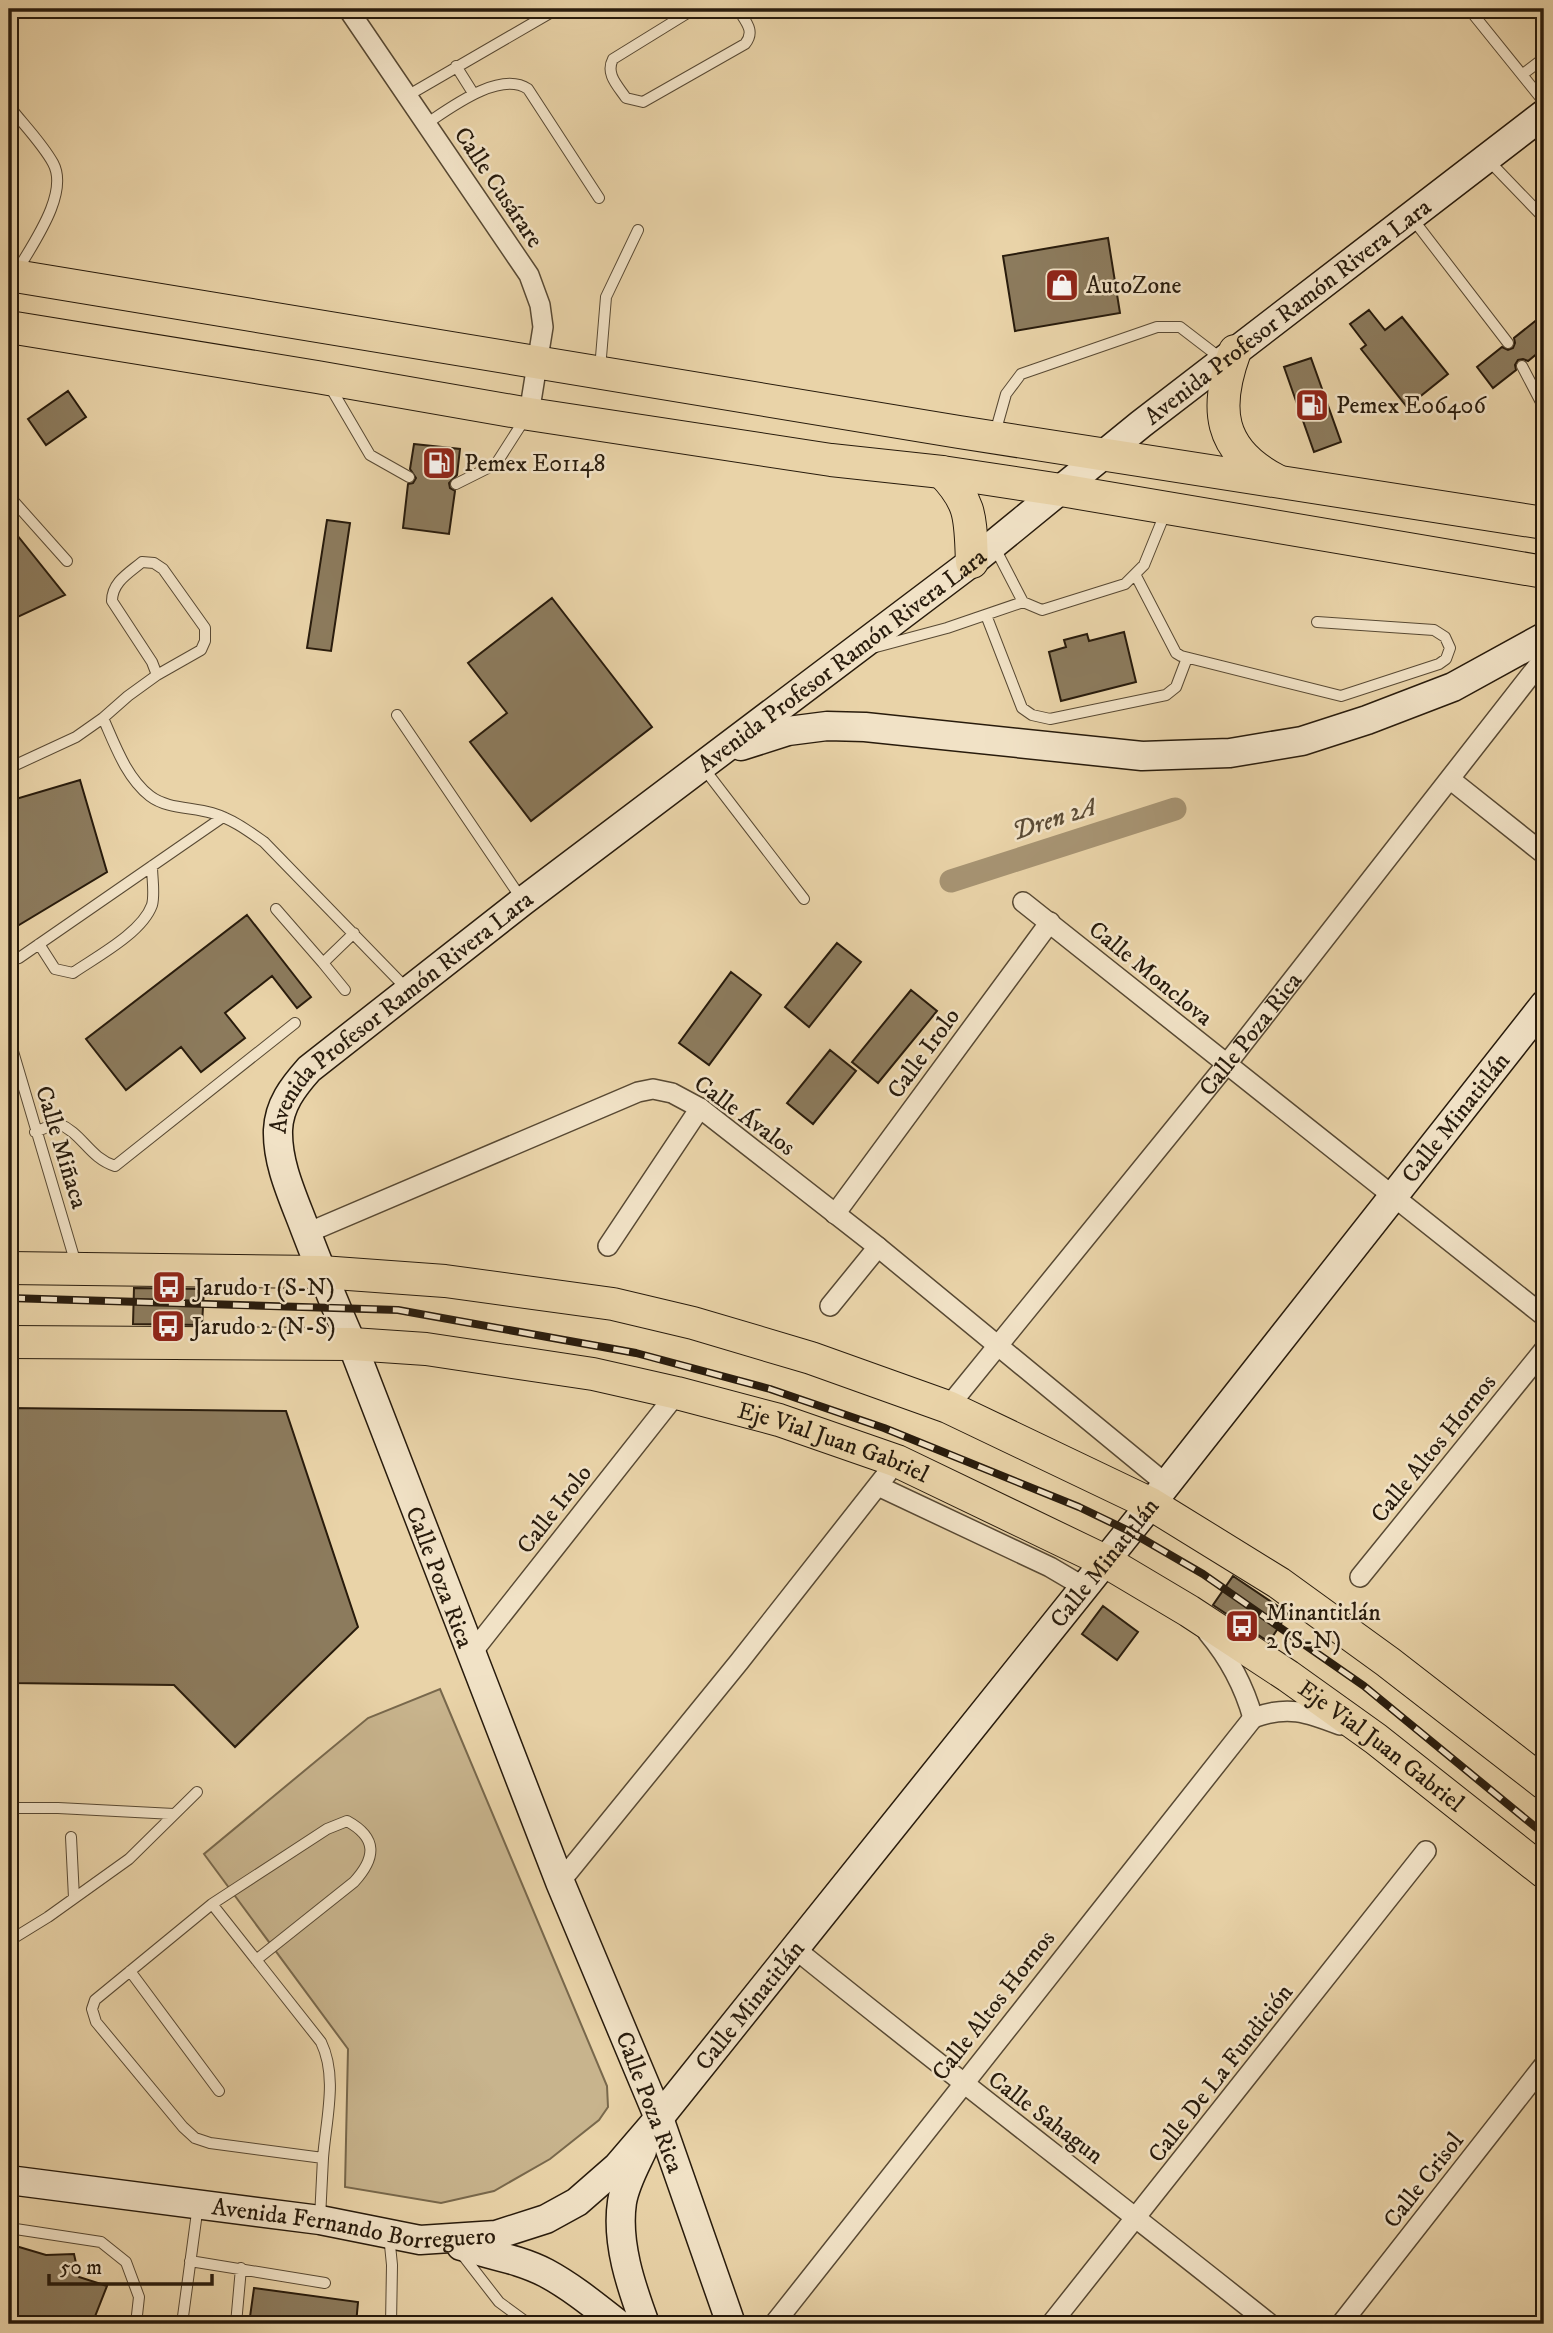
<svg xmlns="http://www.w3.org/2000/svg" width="1553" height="2333" viewBox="0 0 1553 2333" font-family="'IM FELL DW Pica',serif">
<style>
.green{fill:#c8b48d;stroke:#78684c;stroke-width:2}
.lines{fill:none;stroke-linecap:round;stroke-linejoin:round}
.canal{stroke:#a79473;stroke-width:23}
.building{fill:#8c7b5d;stroke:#281b0c;stroke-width:2}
.lane-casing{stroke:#584933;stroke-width:12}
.street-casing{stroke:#584933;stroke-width:22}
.secondary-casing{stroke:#281b0c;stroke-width:31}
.primary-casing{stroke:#281b0c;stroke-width:34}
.lane{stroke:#f1e2c6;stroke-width:10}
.street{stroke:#f1e2c6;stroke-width:19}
.secondary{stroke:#f1e2c6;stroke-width:28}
.primary{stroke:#e9d3a8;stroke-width:32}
.rail-casing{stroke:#281b0c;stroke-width:8}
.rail{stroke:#f1e2c6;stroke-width:5;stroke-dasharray:16;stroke-linecap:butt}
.labels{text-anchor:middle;stroke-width:5;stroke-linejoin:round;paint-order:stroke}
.street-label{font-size:24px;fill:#281b0c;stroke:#f1e2c6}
.poi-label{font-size:24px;fill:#281b0c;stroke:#f1e2c6;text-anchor:start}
.water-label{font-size:26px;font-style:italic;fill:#5b4b35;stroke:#f1e2c6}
</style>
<rect width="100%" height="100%" fill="#e9d3a8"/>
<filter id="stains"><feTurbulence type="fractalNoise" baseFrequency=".00286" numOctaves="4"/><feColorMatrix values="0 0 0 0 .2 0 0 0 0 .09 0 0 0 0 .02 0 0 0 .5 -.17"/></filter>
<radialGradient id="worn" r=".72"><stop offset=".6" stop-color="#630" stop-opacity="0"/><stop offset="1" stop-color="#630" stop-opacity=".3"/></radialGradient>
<path class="green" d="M440,1689L607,2086L608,2107L599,2120L550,2159L494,2191L441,2203L345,2187L348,2049L204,1854L368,1718Z"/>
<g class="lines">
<path class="canal" d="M951,881L1175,809"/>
</g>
<path class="building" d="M1108,238L1120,313L1015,331L1003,256Z
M1369,310L1385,330L1402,317L1448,374L1407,407L1361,349L1366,345L1350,324Z
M1544,314V348L1528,361L1523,359L1518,360L1515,365L1516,370L1493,388L1477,367L1502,347L1508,350L1513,348L1515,343L1514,338Z
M1311,358L1341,442L1314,452L1284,367Z
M68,391L86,417L46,445L28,419Z
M414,444L460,449L457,475L449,483L450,488L455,491L449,534L403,528L408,484L413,483L416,478L410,469Z
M327,520L350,523L331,651L307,648Z
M9,525L65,595L9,621Z
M552,598L652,727L531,821L470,742L507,713L468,663Z
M1124,632L1136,682L1061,701L1049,652L1066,647L1064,640L1087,634L1089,641Z
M80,780L107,872L9,931V801Z
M247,915L311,997L297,1008L272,976L225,1013L245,1038L201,1072L181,1047L126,1090L86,1039Z
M837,943L861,962L809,1027L785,1007Z
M731,972L761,995L709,1065L679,1043Z
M911,990L937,1011L878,1083L852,1062Z
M830,1050L856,1071L813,1124L787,1103Z
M134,1288L204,1289L202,1325L133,1324Z
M9,1408L286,1411L358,1627L235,1747L174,1685L9,1683Z
M1233,1576L1288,1613L1269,1642L1213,1605Z
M1103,1606L1138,1632L1117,1660L1082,1634Z
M9,2244L46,2255L74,2254L79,2277L107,2286L92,2324H9Z
M254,2288L358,2302L356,2324H249Z"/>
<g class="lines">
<g class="lane-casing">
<path id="lane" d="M694,9L613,59C605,74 618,86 626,98L643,102L745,44C756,31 745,21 738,9
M1469,9L1544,102
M1538,9L1544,17
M456,66L473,93
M1523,74L1544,58
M407,96L557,9
M9,106C23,124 42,143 53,163C70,194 31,246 16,273
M426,124C450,108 500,70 528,89L599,198
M1489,161L1544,218
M1412,218L1508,343
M1522,366L1544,408
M600,369L606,297L638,230
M329,385L370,455L409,477
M995,433L1006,394L1021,374L1157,327H1180L1223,360
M456,484L496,464L526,417
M9,496L67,561
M995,548L1023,602L1042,610L1125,584L1144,565L1166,511
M1135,574L1176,653L1181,656L1341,696L1439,664L1446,659L1450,648L1445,637L1434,630L1317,622
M986,615L1022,708L1032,715L1050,719L1166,695L1176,687L1187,658
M876,647L947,628L1023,602
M397,715L521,898
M103,718L128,696L157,675L152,662L112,601C112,582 129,573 142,562L154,563L163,569L205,628V641L201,650L157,675
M702,766L804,899
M9,768L76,737L103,718C115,745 126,777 150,796C167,809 192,807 212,813C232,819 247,830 264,842L406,988
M276,909L323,963
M39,944L55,969L73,973C96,957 142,933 152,905C155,894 152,878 152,866
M9,960L19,958L223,817
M345,990L323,963L354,933
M9,1038L76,1264
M35,1132L57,1123C83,1133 88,1157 115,1166L295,1023
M9,1808H58L174,1814
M71,1837L74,1898
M212,1904L321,2042C338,2077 326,2119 323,2158
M9,1941L48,1917L129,1859L197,1792
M256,1960L354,1882C376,1858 378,1838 347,1821L327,1829L212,1904L95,2000L92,2009L96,2022L183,2127L195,2138L210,2143L323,2158L320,2218
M130,1971L219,2091
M9,2228L101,2242L126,2262L139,2297L136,2324
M389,2235L392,2265L391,2324
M461,2253L499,2302L529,2324
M190,2261L325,2283
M182,2324L198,2205
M236,2324L241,2268"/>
</g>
<g class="street-casing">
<g id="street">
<path d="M348,9L529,275L540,305L543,327L529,414"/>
<path d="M1451,780L1544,854"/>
<path d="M1023,902L1544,1316"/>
<path d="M835,1214L1050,922"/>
<path d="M307,1233L638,1092L653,1089L672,1093L700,1108L878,1247L1166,1484"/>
<path d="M608,1246L700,1108"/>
<path d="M830,1306L878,1247"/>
<path id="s1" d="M948,1407L1226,1065L1544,658"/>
<path d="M878,1486L1050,1567L1084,1587"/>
<path d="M1360,1577L1544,1350"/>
<path d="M1208,1633C1229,1658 1244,1686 1253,1718"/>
<path d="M470,1655L677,1393"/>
<path d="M1253,1718C1287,1705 1307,1712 1340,1725"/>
<path d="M560,1882L739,1662L897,1461"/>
<path d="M794,1948C951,2075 1112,2198 1270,2324"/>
<path d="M774,2324L1253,1718"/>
<path d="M1051,2324L1426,1851"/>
<path d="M1341,2324L1544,2065"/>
</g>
</g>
<g class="secondary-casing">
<g id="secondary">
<path d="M741,746L788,731L827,726L865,727L1142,756L1230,753L1302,741L1367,720L1453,687L1544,637"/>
<path d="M642,2151C634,2168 625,2184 622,2202C616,2243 631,2286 645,2324"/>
<path id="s2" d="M9,2180L320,2220L420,2240L496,2235L546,2219L577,2202L617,2167L659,2118L1151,1504L1544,1005"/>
<path d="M461,2246C490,2255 519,2259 546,2273C572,2287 595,2306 618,2324"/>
<path id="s3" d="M731,2324L659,2118L560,1882L352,1344C335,1306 320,1268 305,1229C293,1197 277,1164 278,1130C279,1105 293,1087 309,1069L523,901L972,562L1141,424L1544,114"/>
</g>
</g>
<g class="primary-casing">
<g id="primary">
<path d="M9,275L959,432L1544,523"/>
<path d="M9,327L317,377L529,414L831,460L942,472L1061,490L1544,572"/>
<path d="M1235,351C1214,408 1218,450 1276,480"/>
<path d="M942,472C973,504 970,520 972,562"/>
<path d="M9,1268L321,1272L445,1281L613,1304L693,1323L811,1358L948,1407L1151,1504L1279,1583L1388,1662L1544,1783"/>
<path id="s4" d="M9,1342L352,1344L426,1349L593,1374L677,1393L779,1420L897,1461L1105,1561L1189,1611L1288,1676L1376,1739L1544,1872"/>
</g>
</g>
<use href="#lane" class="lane"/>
<use href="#street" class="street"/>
<use href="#secondary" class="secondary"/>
<use href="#primary" class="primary"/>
<g class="rail-casing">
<path id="rail" d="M9,1298L398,1310L636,1353L770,1389L884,1428L1079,1507L1129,1531L1203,1574L1364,1686L1544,1834"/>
</g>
<use href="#rail" class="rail"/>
</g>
<defs>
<g id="shop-square" transform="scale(1.75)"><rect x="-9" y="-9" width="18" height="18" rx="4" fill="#8f2418" stroke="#f1e2c6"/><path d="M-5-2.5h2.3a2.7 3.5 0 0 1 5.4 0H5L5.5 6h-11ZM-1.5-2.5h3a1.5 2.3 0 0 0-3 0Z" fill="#fff"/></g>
<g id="fuel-square" transform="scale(1.75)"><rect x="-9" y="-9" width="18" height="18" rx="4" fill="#8f2418" stroke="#f1e2c6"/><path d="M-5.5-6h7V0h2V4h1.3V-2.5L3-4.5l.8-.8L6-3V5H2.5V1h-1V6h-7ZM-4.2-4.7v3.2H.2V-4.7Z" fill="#fff"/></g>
<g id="bus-square" transform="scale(1.75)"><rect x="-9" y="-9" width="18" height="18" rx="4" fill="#8f2418" stroke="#f1e2c6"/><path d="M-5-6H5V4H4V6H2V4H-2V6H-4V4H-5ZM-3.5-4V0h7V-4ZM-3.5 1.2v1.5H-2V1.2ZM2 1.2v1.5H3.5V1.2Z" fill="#fff"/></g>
</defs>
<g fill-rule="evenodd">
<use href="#shop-square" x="1062" y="285"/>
<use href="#fuel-square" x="1312" y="405"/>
<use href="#fuel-square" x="439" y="463"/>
<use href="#bus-square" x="169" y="1287"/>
<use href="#bus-square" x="168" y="1326"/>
<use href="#bus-square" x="1242" y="1626"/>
</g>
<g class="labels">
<g class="street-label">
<text transform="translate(499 187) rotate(56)" y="8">Calle Cusárare</text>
<text dy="8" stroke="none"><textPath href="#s3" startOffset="2586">Avenida Profesor Ramón Rivera Lara</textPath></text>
<text dy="8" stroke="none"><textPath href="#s3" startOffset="2020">Avenida Profesor Ramón Rivera Lara</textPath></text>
<text transform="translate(1151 973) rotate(39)" y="8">Calle Monclova</text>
<text dy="8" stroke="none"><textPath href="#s3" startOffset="1452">Avenida Profesor Ramón Rivera Lara</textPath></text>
<text dy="8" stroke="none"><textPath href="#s1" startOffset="480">Calle Poza Rica</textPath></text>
<text transform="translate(923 1053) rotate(-54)" y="8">Calle Irolo</text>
<text transform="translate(745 1115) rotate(36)" y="8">Calle Ávalos</text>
<text dy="8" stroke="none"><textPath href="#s2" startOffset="1976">Calle Minatitlán</textPath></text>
<text transform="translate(62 1147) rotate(73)" y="8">Calle Miñaca</text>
<text dy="8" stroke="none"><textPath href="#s4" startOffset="836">Eje Vial Juan Gabriel</textPath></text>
<text transform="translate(1433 1448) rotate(-51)" y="8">Calle Altos Hornos</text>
<text transform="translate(554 1509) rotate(-52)" y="8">Calle Irolo</text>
<text dy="8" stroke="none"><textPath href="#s2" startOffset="1409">Calle Minatitlán</textPath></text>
<text transform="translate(440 1577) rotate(69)" y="8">Calle Poza Rica</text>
<text dy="8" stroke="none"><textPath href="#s4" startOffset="1466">Eje Vial Juan Gabriel</textPath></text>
<text dy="8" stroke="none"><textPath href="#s2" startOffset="842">Calle Minatitlán</textPath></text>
<text transform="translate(993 2005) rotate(-52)" y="8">Calle Altos Hornos</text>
<text transform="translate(1220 2073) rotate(-52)" y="8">Calle De La Fundición</text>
<text transform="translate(650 2102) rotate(69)" y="8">Calle Poza Rica</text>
<text transform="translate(1046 2117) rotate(37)" y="8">Calle Sahagun</text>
<text transform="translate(1423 2180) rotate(-52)" y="8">Calle Crisol</text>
<text dy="8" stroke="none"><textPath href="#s2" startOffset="348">Avenida Fernando Borreguero</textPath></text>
</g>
<g class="poi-label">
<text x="1086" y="293">AutoZone</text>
<text x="1336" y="413">Pemex E06406</text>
<text x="464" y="471">Pemex E01148</text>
<text x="194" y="1295">Jarudo 1 (S-N)</text>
<text x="192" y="1334">Jarudo 2 (N-S)</text>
<text x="1266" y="1620">Minantitlán<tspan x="1266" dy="28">2 (S-N)</tspan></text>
</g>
<g class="water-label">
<text transform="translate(1054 818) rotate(-18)" y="9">Dren 2A</text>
</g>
</g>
<rect width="1553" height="2333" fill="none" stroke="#e9d3a8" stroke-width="35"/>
<rect x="10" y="10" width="1532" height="2312" fill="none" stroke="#281b0c" stroke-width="3.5"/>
<rect x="18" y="18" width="1518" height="2298" fill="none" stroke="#281b0c" stroke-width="2"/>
<path d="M49 2274v10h163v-10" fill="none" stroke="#281b0c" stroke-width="3.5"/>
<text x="60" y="2274" font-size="21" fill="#281b0c" stroke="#f1e2c6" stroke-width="5" paint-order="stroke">50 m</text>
<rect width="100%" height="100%" filter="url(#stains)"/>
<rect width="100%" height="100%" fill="url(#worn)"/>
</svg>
